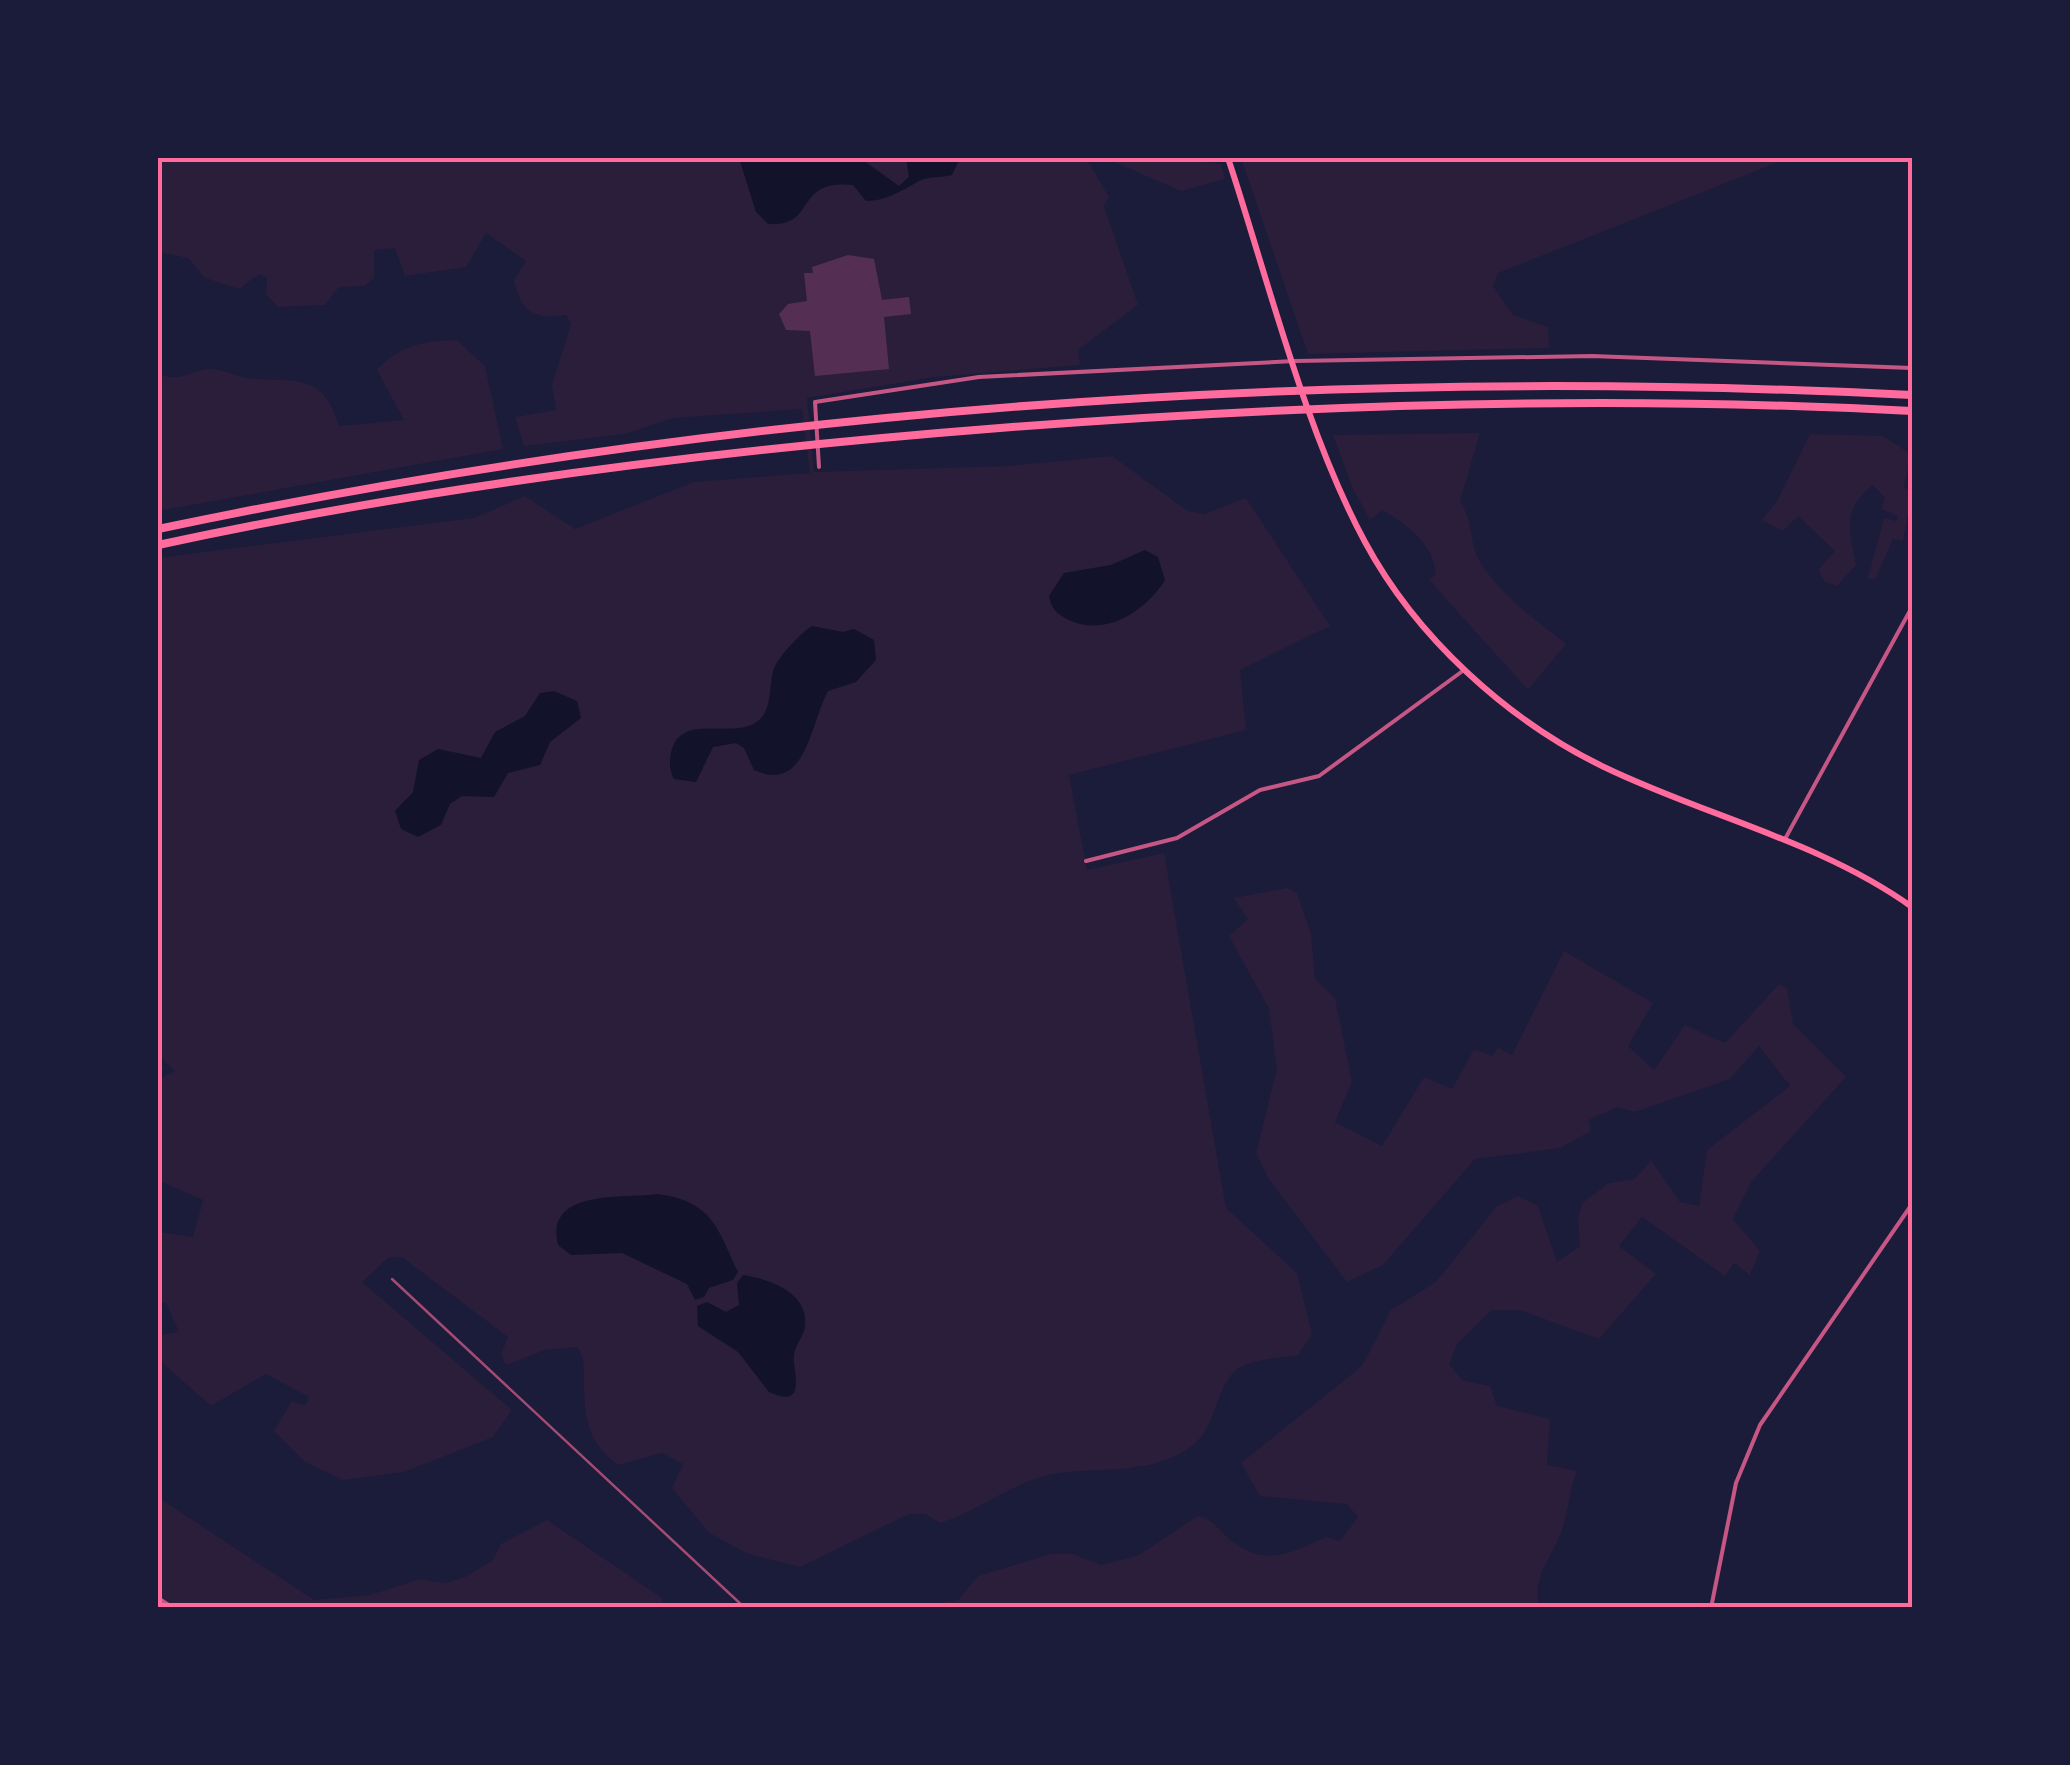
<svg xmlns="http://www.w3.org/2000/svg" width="2070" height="1765" viewBox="0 0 2070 1765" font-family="'Nunito Sans',sans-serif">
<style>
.green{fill:#2a1e3b}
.water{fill:#12122b}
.building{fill:#542f53}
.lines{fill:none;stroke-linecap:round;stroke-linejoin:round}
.minor{stroke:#c65784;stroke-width:4}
.trunk{stroke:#ff6b9d;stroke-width:6}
.motorway{stroke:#ff6b9d;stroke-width:8}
.rail{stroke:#a44b75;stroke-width:2.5}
.neatline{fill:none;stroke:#ff6b9d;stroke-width:4}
</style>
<rect width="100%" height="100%" fill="#1b1b3a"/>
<path class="green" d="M158,158H1086L1109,197L1104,206L1138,305L1078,350L1080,365L935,377L807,398L814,472L1009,466L1112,456L1188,511L1204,514L1246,498L1330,626L1240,670L1246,730L1069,775L1087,870L1164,853L1226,1208L1297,1273L1312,1334L1298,1355C1281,1358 1245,1359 1233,1373C1214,1394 1216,1428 1192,1446C1154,1475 1104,1467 1059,1473C1014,1480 982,1510 940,1523L925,1514H909L800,1567L748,1554L709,1533L672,1488L683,1464L662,1453L618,1465C578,1434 586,1405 583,1358L577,1347L545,1350L506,1365L501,1354L508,1337L403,1258L389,1257L362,1282L512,1410L493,1437L404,1472L343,1480L305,1462L274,1431L292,1401L305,1406L309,1397L266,1374L211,1406L158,1359L159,1335L179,1332L166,1303L158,1302V1232L193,1237L203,1200L158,1180V1080L175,1071L158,1055V558L474,518L525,496L575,529L694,482L810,473L802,409L673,418L625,434L524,446L515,417L556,410L552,385L571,324L566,315C533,319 521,313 514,280L526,261L486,233L466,267L405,276L395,248L374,250V278L365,286L339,287L325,305L278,307L266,294L267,278L259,274L239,289L205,278L188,258L158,252Z
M1105,158H1174L1221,164L1225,179L1181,191Z
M1241,158H1789L1498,273L1493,286L1513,315L1548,327L1549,348L1308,354Z
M457,340L485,366L503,449L158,511V373C180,384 187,371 209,369C221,368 235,376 247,378C294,383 323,370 339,426L404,420L377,370C399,345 424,341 457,340Z
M1480,433L1460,501C1474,522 1469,542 1479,560C1500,595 1535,619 1566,644L1528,690L1429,580L1436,574C1433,542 1407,526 1383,510L1370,520L1353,489L1333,435Z
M1810,434L1883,436L1911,454L1904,487L1912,493L1903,541L1893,539L1875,580L1868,578L1884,518L1896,521L1898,516L1881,509L1885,498L1873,485C1842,509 1849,529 1856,565L1837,586L1825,582L1818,570L1835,551L1798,516L1783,531L1762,520L1777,501Z
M1287,888L1297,893L1311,934L1315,979L1335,998L1352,1082L1335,1122L1382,1146L1424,1077L1452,1089L1474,1049L1493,1056L1498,1047L1512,1055L1564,951L1653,1003L1628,1046L1654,1070L1685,1025L1725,1043L1779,984L1787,988L1793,1024L1846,1077L1752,1181L1733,1219L1760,1251L1750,1275L1734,1263L1725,1276L1642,1217L1619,1246L1656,1274L1599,1339L1519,1310H1492L1457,1344L1449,1364L1462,1380L1490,1386L1497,1406L1550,1419L1547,1465L1577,1471C1568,1492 1569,1513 1561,1533C1551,1559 1531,1578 1540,1607H911L958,1600L978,1576L1051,1554H1073L1101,1565L1137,1556L1198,1516C1216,1520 1222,1535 1236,1544C1268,1567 1296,1551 1326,1537L1340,1541L1358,1517L1347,1504L1260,1496L1241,1463L1362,1366L1391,1310L1436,1282L1497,1206L1518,1196L1538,1206L1557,1262L1580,1246L1578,1220L1582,1203L1609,1183L1635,1179L1651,1160L1680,1202L1699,1206L1707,1150L1790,1086L1759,1046L1730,1079L1635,1112L1617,1107L1589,1120L1591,1131L1560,1148L1475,1159L1383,1265L1347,1282L1268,1178L1256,1153L1277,1068L1269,1009L1229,936L1248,919L1234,898Z
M158,1497L314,1600L370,1595L420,1579L445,1583L465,1577L493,1560L501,1544L547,1520L662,1598V1607H158Z"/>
<path class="water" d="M739,158H860L899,186L909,177L906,158H960L952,175C941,178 929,176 919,181C903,190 886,201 866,201L853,185C792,179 819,227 768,224L756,212Z
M1145,550L1158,557L1165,580C1145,612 1105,637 1069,620C1057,614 1052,610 1049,596L1064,573L1111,565Z
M812,626L843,632L854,629L874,640L876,660L856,682L828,691C810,723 807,794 754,770L744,748L736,743L713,747L696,782L674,779C669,770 669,759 672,749C683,714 730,738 755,723C775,711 767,684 775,666C782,653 800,634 812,626Z
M554,691L577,701L581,718L550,742L540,765L508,773L494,797L462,796L450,804L441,825L418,837L401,829L395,811L413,792L419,760L438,749L481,758L495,732L525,716L540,693Z
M657,1194C712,1201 717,1227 738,1272L733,1280L709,1288L704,1297L695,1300L687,1284L622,1253L571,1255L558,1245C544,1188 625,1199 657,1194Z
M743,1275C768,1279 809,1292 805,1326C804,1336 795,1345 794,1355C792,1371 809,1410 769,1392L738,1352L698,1326L697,1306L707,1302L726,1312L739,1305L737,1283Z"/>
<path class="building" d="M848,255L874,259L882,300L909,297L911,314L884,317L889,369L815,376L810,331L786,330L779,314L788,304L807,301L804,273H813L812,267Z"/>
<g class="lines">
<path class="minor" d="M819,467L815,402L979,377L1295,361L1592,356L1912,368
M1785,839L1912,607
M1086,861L1177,838L1260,790L1319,776L1464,670
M158,1598L173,1608
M1711,1608L1736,1483L1760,1425L1912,1204"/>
<path class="trunk" d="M1228,158C1268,279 1305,431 1365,542C1416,637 1507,720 1604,767C1705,816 1820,841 1912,907"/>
<path class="motorway" d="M158,529C734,408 1324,366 1912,395
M158,545C435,485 717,450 1000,428C1304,404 1608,395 1912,411"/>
<path class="rail" d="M158,1064L161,1068
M392,1279L745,1608"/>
</g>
<rect width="2070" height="1765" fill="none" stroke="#1b1b3a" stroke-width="320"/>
<rect x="160" y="160" width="1750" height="1445" class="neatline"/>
</svg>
